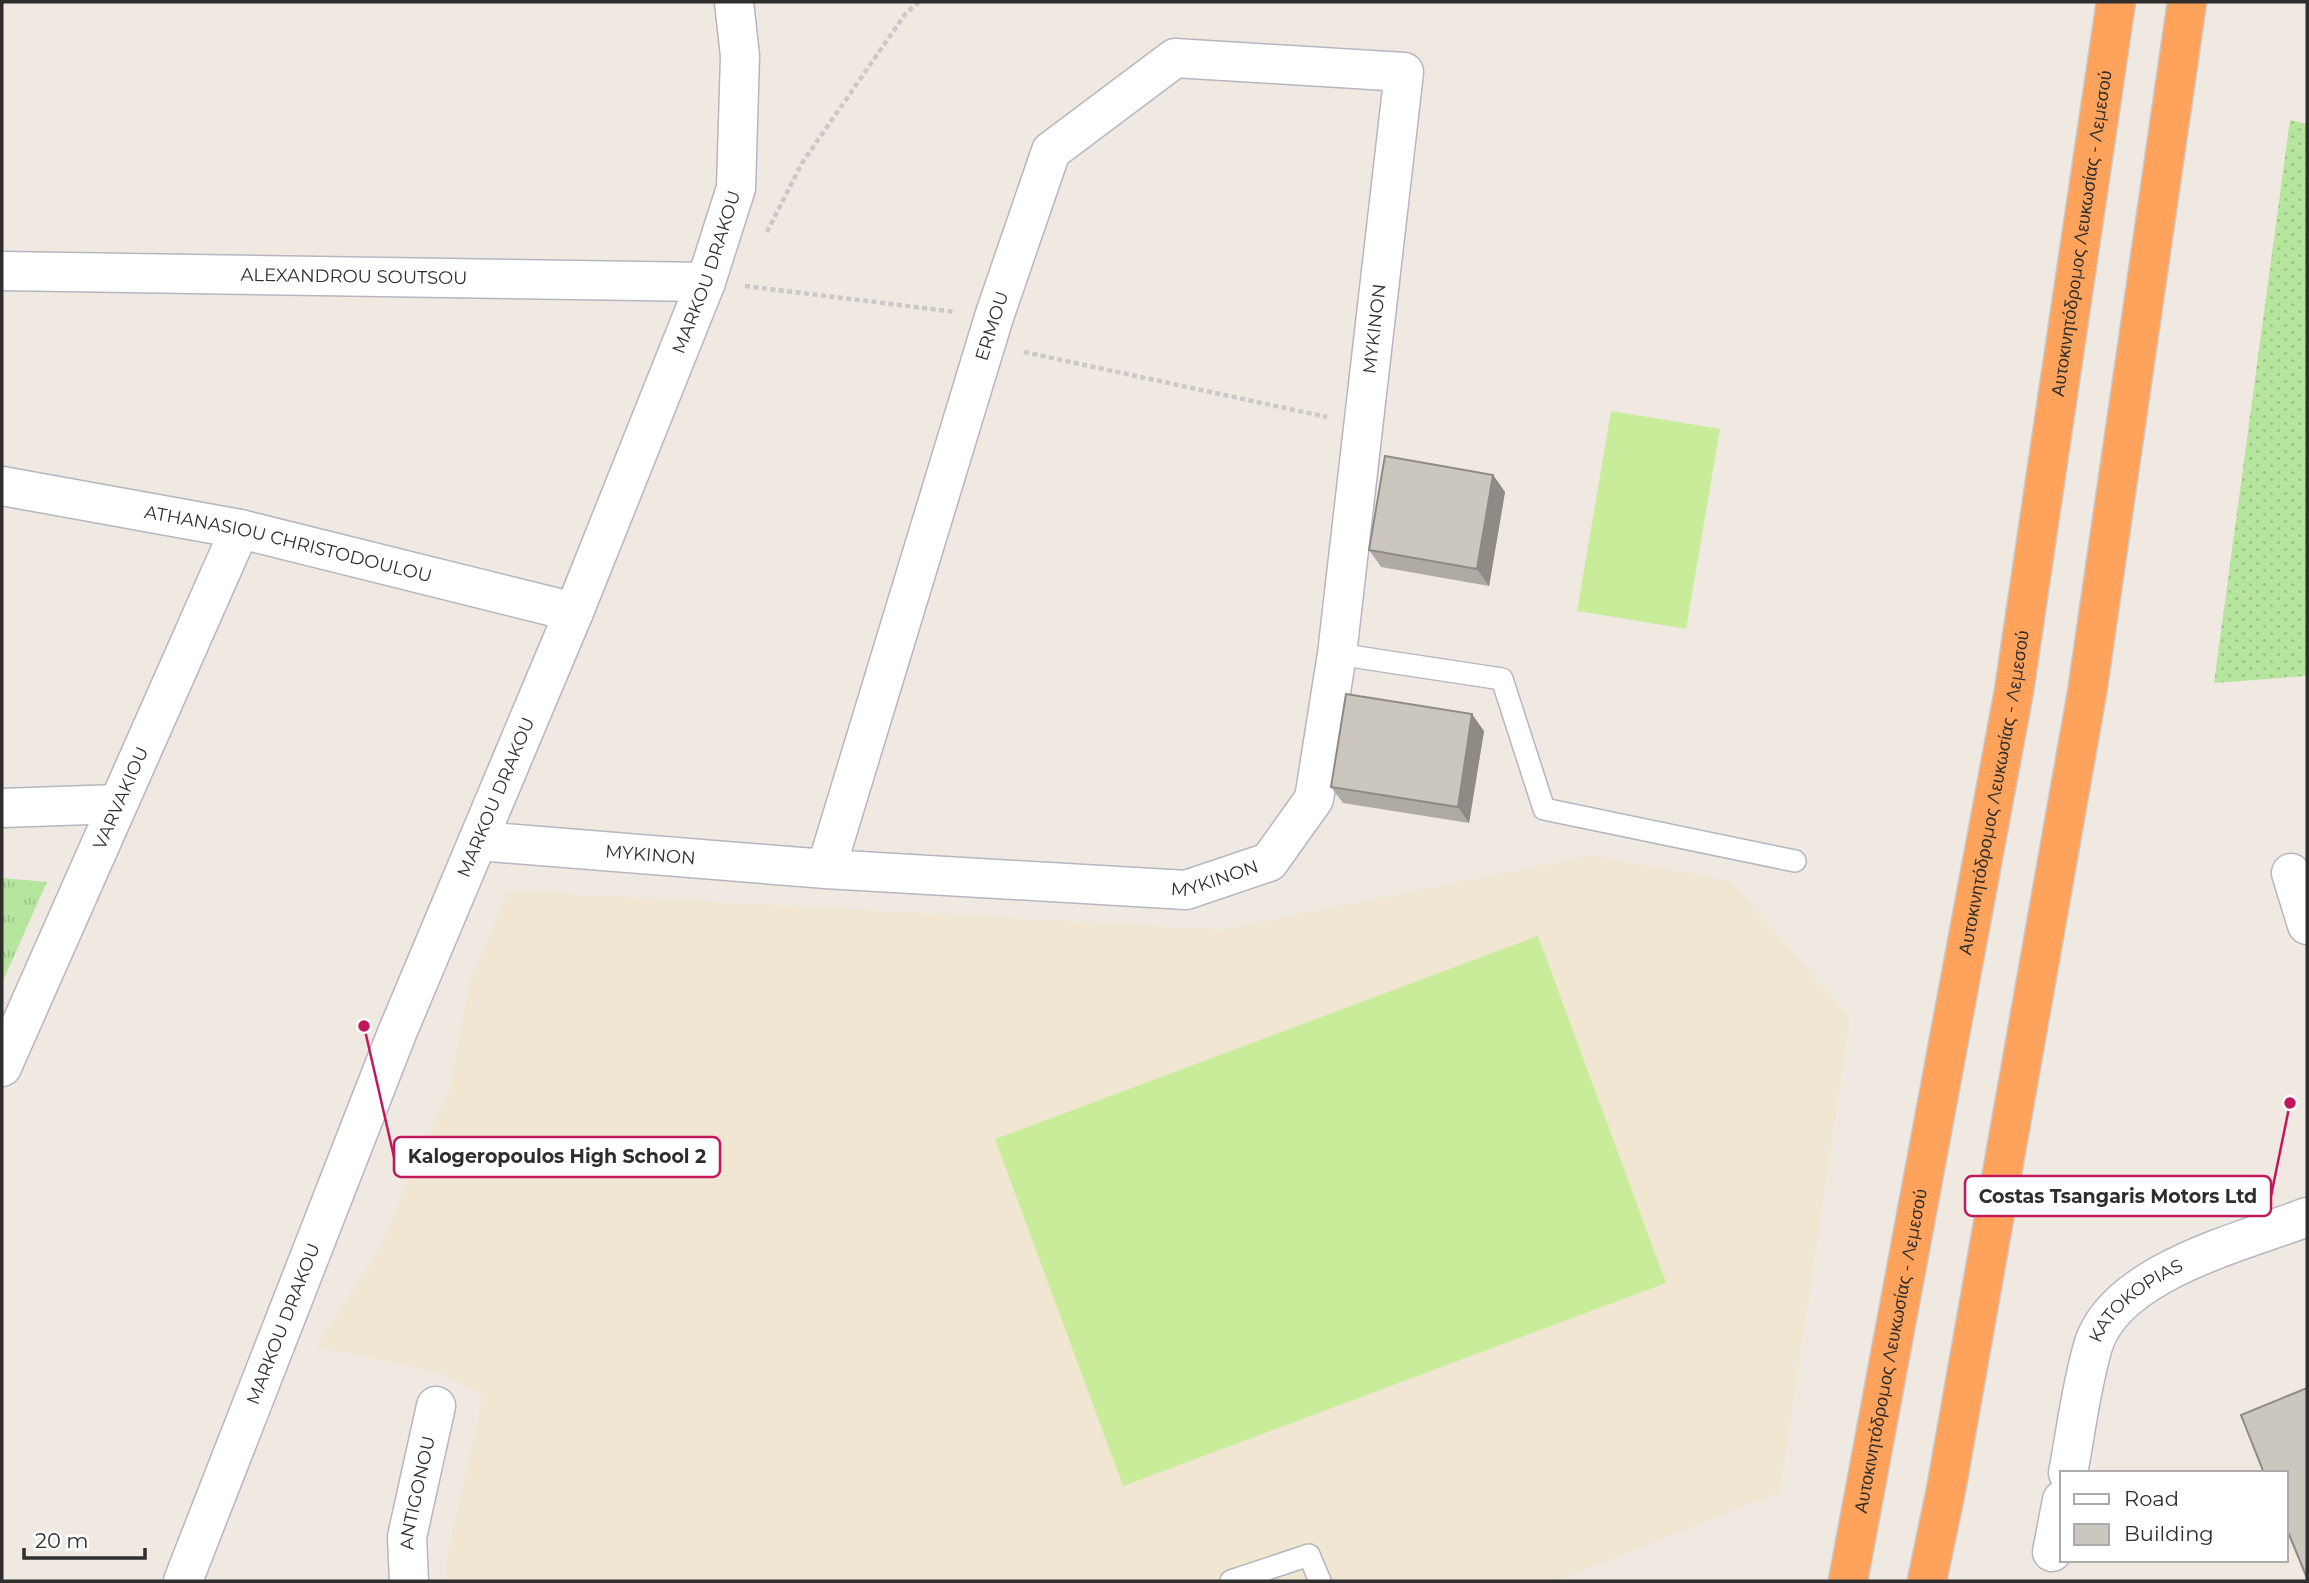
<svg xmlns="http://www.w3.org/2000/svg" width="2309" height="1583" viewBox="0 0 2309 1583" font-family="Montserrat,sans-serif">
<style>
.education{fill:#f0e6d1}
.grass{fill:url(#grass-dots)}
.park{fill:url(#park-tufts)}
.pitch{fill:#c9ec9a}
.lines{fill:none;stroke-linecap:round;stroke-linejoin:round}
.lane-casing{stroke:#b4b7c1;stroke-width:24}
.street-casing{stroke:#b4b7c1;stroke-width:41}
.secondary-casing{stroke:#b4b7c1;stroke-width:41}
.highway-casing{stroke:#c9c9c9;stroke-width:41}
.path{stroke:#c9c9c9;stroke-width:4.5;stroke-dasharray:5 3.5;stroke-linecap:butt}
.lane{stroke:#fff;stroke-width:21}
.street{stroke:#fff;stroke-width:38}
.secondary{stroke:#fff;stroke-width:38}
.highway{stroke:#ffa35c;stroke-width:38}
.wall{fill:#afaba4}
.shaded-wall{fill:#8e8b86}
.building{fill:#cbc7bf;stroke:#8e8b86;stroke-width:2}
.labels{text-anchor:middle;stroke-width:6;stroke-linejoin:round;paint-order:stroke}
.street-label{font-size:18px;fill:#2e2e2e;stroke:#fff}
.leader{fill:none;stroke:#c2185b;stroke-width:2.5}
.callout-dot{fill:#c2185b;stroke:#fff;stroke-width:2.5}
.callout{fill:#fff;stroke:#c2185b;stroke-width:2.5}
.callout-label{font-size:19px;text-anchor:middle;font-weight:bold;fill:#2e2e2e}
</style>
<defs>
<pattern id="grass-dots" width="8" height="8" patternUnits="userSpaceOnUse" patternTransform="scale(1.75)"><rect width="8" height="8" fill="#b6e59e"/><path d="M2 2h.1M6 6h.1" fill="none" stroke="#9dc588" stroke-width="1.8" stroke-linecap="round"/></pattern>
<pattern id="park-tufts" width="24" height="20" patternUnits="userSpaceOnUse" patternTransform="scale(1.75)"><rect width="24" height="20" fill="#b6e59e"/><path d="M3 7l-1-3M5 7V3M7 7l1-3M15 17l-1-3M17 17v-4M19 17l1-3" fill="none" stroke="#9dc588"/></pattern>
</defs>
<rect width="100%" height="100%" fill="#efe9e1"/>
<path class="education" d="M1591,856L1730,881L1850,1018L1780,1492L1556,1581H445L446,1561L483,1396L442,1373L317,1346L378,1252L449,1090L469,986L508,891L1223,930Z"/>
<path class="grass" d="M2290,120L2307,124V676L2214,683Z"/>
<path class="park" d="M2,878L47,882L2,983Z"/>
<path class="pitch" d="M1611,411L1720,429L1686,629L1577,611Z
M1538,936L1666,1283L1123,1486L995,1139Z"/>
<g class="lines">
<g class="lane-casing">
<path id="lane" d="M1337,654L1502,679L1544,809L1795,861
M1231,1581L1309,1555L1320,1581"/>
</g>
<g class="street-casing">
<g id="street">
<path id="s1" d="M2,271L706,282"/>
<path id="s2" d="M2,486L240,529L574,612"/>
<path d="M2,808L118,804"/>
<path id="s3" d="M478,841L826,869L1186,890L1269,862L1314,799L1337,654L1404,72L1175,58L1051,151L994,317L826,869"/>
<path d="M2291,873L2307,925"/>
<path id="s4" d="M2,1067L240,529"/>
<path id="s5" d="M2068,1473C2076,1431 2081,1387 2093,1346C2115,1272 2242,1242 2307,1217"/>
<path d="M2052,1552L2062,1500"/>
<path id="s6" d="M409,1581L407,1537L436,1406"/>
</g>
</g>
<g class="secondary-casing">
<g id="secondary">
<path id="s7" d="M183,1581L397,1033L574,612L706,282L736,188L740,56L734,2"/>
</g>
</g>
<g class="highway-casing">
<g id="highway">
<path id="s8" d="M1848,1581L2014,691L2116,2"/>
<path d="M1927,1581L1946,1490L2087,693L2187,2"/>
</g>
</g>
<path class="path" d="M767,232L802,163L906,13L919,2
M745,286L956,312
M1024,352L1327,417"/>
<use href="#lane" class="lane"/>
<use href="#street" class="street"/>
<use href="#secondary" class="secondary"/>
<use href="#highway" class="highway"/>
</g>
<path class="wall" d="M1493,475L1505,492L1489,586L1381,567L1369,550Z
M1484,731L1469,823L1343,803L1331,787Z"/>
<path class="shaded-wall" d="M1493,475L1505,492L1489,586L1477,569Z
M1472,714L1484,731L1469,823L1458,807Z"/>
<path class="building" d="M1385,456L1493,475L1477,569L1369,550Z
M1346,694L1472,714L1458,807L1331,787Z
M2307,1388V1578L2286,1527V1473H2264L2241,1415Z"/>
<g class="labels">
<g class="street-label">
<text dy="6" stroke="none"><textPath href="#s8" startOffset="1368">Αυτοκινητόδρομος Λευκωσίας - Λεμεσού</textPath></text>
<text dy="6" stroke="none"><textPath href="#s7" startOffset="1410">MARKOU DRAKOU</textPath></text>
<text dy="6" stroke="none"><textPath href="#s1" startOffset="352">ALEXANDROU SOUTSOU</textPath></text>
<text transform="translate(992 326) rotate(-72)" y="6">ERMOU</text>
<text dy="6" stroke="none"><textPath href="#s3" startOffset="1349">MYKINON</textPath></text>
<text dy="6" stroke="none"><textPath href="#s2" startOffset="292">ATHANASIOU CHRISTODOULOU</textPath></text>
<text dy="6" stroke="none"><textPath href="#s8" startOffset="802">Αυτοκινητόδρομος Λευκωσίας - Λεμεσού</textPath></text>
<text dy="6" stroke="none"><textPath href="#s4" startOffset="294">VARVAKIOU</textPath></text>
<text dy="6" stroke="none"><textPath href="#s7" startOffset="844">MARKOU DRAKOU</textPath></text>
<text dy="6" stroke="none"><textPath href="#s3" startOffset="173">MYKINON</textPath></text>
<text dy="6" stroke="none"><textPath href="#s3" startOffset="740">MYKINON</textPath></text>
<text dy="6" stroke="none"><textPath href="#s5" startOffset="194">KATOKOPIAS</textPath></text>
<text dy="6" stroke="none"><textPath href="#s7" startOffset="276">MARKOU DRAKOU</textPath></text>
<text dy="6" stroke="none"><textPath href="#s8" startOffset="234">Αυτοκινητόδρομος Λευκωσίας - Λεμεσού</textPath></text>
<text dy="6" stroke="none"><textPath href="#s6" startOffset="89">ANTIGONOU</textPath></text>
</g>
</g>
<path class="leader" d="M364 1026L394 1157M2290 1103L2271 1196"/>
<g class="callout-dot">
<circle cx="364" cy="1026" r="7"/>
<circle cx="2290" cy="1103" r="7"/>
</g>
<g class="callout">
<rect x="394" y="1137" width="326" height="40" rx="7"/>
<rect x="1965" y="1176" width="306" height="40" rx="7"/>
</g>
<g class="callout-label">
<text x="557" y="1163">Kalogeropoulos High School 2</text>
<text x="2118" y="1203">Costas Tsangaris Motors Ltd</text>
</g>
<rect width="2309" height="1583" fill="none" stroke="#2e2e2e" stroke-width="7"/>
<rect x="2060" y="1471" width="228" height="91" fill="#ffffff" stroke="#ababab" stroke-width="2"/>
<rect x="2074" y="1494" width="35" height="10" fill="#ffffff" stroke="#ababab" stroke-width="2"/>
<text x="2124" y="1506" font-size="21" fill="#2e2e2e">Road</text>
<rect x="2074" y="1524" width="35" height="21" fill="#cbc7bf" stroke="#ababab" stroke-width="2"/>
<text x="2124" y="1541" font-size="21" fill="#2e2e2e">Building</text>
<path d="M24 1548v10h121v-10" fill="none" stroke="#2e2e2e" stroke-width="3.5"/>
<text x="35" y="1548" font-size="21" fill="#2e2e2e" stroke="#ffffff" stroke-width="5" paint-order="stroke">20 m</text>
</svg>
